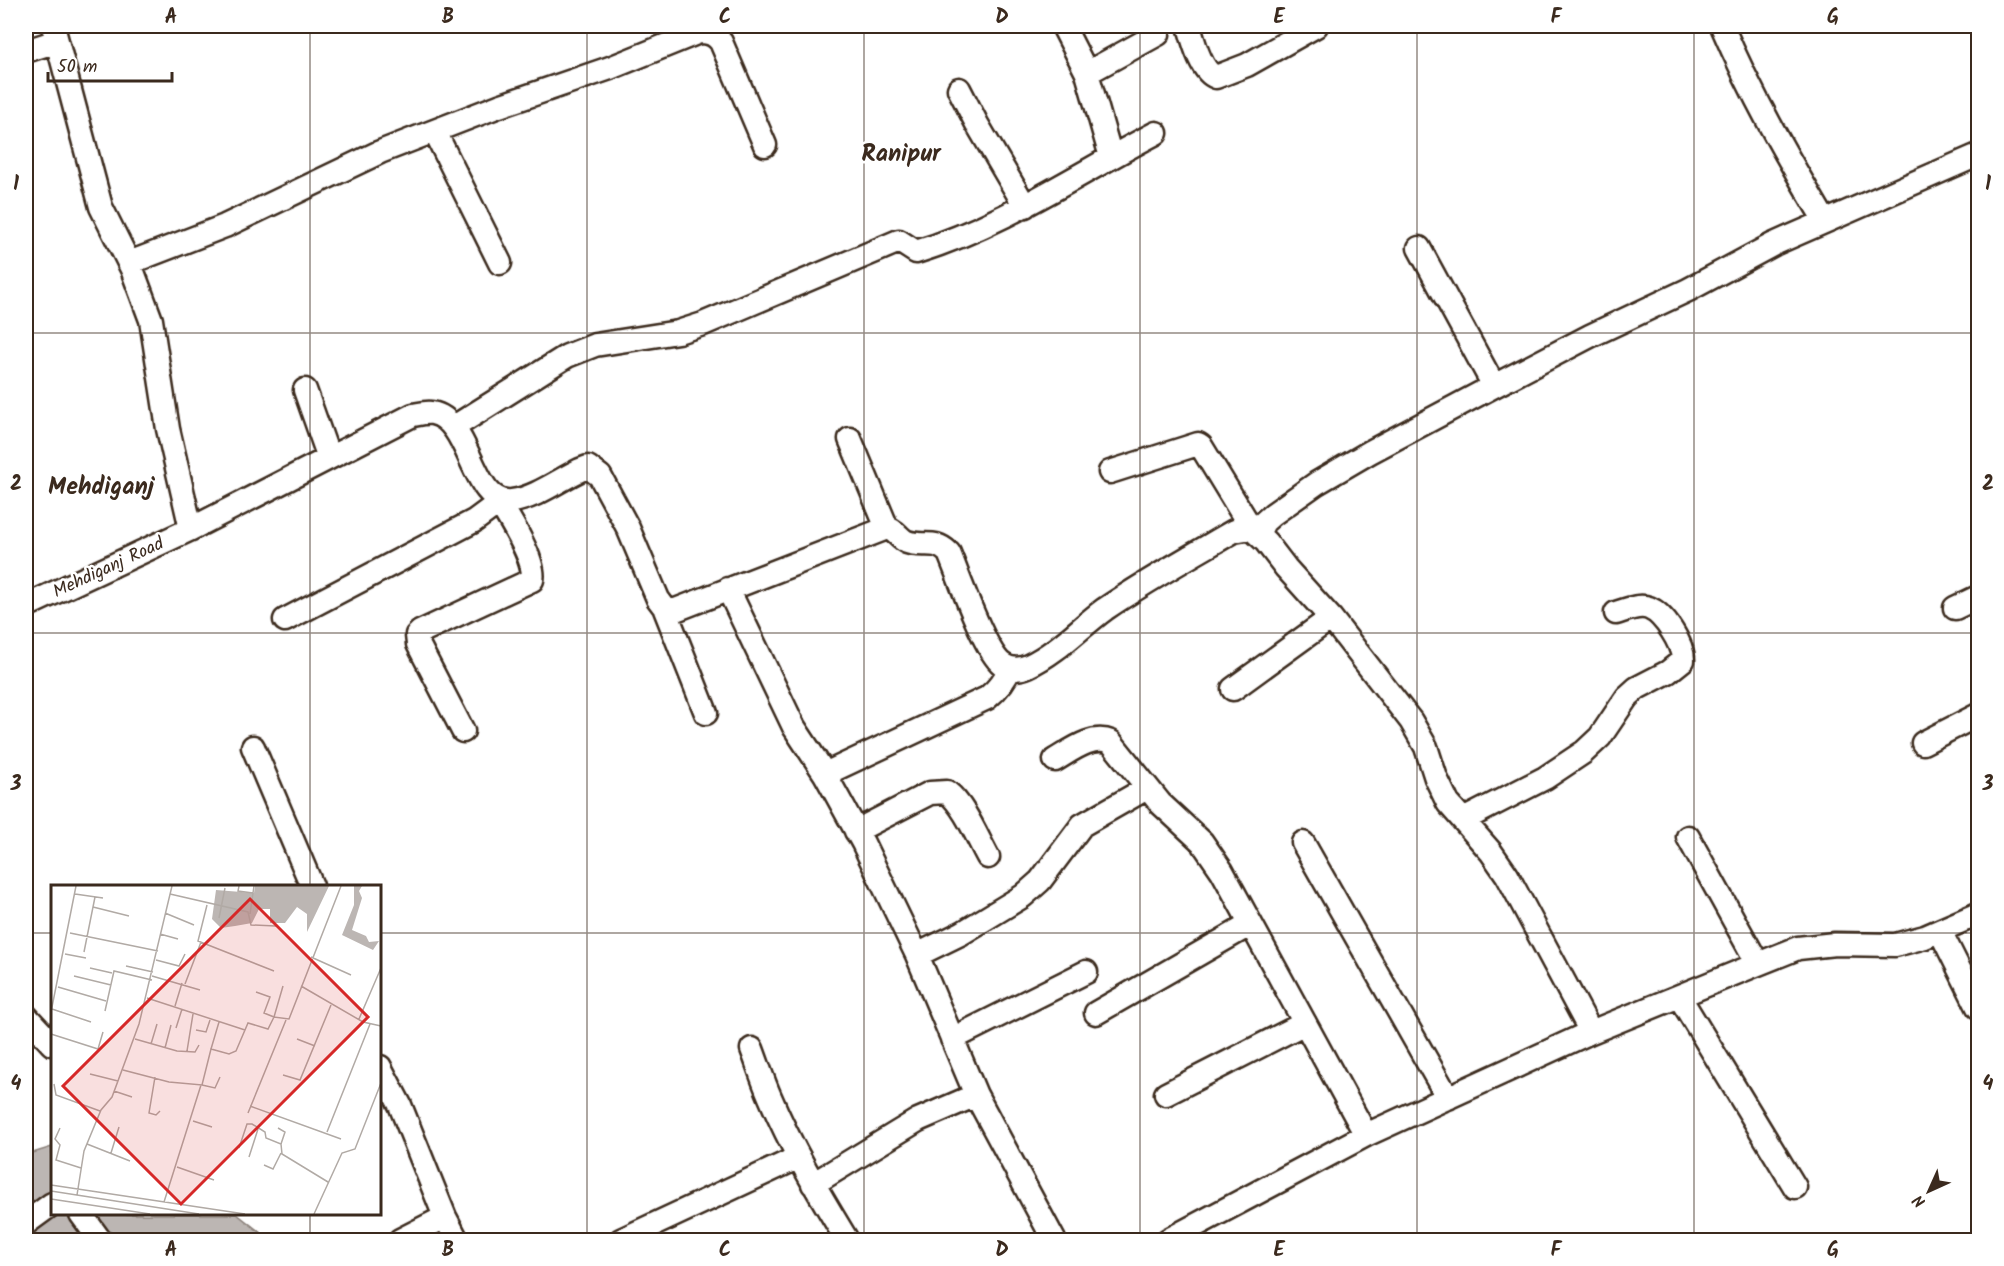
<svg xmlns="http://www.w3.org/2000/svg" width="2004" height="1266" viewBox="0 0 2004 1266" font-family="Kalam,sans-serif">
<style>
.water{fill:#bcb6b3;stroke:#887e77;stroke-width:1.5}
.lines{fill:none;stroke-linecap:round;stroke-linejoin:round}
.minor-casing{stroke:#3b2a1e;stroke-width:27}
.minor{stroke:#fff;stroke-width:22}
.grid{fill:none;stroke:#3b2a1e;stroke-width:1.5;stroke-opacity:0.55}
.labels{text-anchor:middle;stroke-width:5;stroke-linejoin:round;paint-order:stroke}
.street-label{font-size:18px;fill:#3b2a1e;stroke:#fff}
.district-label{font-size:24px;font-weight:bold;fill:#3b2a1e;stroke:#fff}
.inset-road{fill:none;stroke:#b1aaa5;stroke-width:1.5}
.view{fill:#d62828;fill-opacity:0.15;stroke:#d62828;stroke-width:3}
.inset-edge{fill:none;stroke:#3b2a1e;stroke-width:3}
.neatline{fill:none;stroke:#3b2a1e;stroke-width:2}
.grid-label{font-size:20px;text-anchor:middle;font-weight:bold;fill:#3b2a1e}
</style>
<rect width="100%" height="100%" fill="#fff"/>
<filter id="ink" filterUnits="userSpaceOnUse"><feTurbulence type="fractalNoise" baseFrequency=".0167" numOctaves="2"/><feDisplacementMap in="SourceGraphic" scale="12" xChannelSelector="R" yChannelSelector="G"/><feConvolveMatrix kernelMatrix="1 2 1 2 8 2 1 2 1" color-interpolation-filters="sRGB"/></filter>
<g filter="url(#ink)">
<path class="water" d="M52,1147V1214H237L270,1240H26V1155Z"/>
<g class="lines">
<g class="minor-casing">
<path id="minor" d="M53,26L101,207L132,269L151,320L168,429L191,529
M1063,26L1087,73L1111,157
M1189,26C1193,40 1201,72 1216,77L1247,65L1316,26
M1722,26C1751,94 1787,157 1825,221
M26,51L57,41
M1087,73L1158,34
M959,89L977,124L1025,206
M435,132L500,263
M1419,248L1494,386
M129,263L225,226L380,152L499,106L610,68L699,32C709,32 715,34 721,42L765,145
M305,390L329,458
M454,427L567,356L595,345L678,332L703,324L899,241L916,252C1002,226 1077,174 1156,133
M850,439L887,528
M1110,472L1198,444L1201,446L1251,528
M1258,534L1264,522L1273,514L1317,483L1370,452L1494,386L1590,336L1688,290L1774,244L1978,155
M728,589L794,727L825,774L863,843L917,955L976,1095L1054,1240
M26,606L191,529L413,415C419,414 426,412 432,413C472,420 471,506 512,501C535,498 559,480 580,470L588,467L600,476L628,528L658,599L664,607L673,611L887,528C896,530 899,539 907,542C924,548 934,538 949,553C959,577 984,650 1002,664C1010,670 1019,670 1028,666C1058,652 1079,628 1105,609C1146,581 1191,556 1234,531L1251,528L1266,542L1286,568L1331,618L1411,721L1426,747L1436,778L1448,803L1491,852L1507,875L1591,1032
M664,607L706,713
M1955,608L1978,597
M285,620L474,521L501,501
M1233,689L1331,618
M463,731L418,644L417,635L420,632L532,580C537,563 509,518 499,502
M1923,743L1978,715
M253,747L312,886
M1055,760C1072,750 1092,734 1111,742L1160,803L1202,842L1222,871L1366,1135
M825,774L987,698C998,689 1005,681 1010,668
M1463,820L1545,778L1584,752L1600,737L1627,697L1637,688L1668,672L1683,660C1683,644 1664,614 1649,608C1639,604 1626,610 1616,613
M856,831L930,793L947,792C964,805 977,837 988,857
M1688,837L1758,964
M1303,843L1448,1098
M1940,931L1978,1007
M917,955L962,933L1023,896L1040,881L1082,825L1147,788
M1679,996L1795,1187
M1096,1013L1251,924
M26,1016L52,1044
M952,1039L1086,972
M752,1049C758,1065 763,1081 770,1097C791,1147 819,1194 847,1240
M380,1067L400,1105L445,1217L457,1240
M1166,1094L1305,1023
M813,1184L918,1120L976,1095
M81,1214L100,1240
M26,1223L52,1204
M400,1240L445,1217
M621,1240L799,1157
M1168,1240L1366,1135L1591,1032L1758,964L1798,948L1835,944L1895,945L1925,937L1978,914"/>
</g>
<use href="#minor" class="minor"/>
</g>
</g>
<path class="grid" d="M310,26V886M587,26V1240M864,26V1240M1140,26V1240M1417,26V1240M1694,26V1240M26,333H1978M26,633H1978M26,933H52M380,933H1978M310,1214V1240"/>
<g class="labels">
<g class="street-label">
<text transform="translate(108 567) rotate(-25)" y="6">Mehdiganj Road</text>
</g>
<g class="district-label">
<text x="901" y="161">Ranipur</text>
<text x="101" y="494">Mehdiganj</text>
</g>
</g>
<g transform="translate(51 885)">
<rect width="330" height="330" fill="#fff"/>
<path d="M204,1H278L256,47V29L246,22L234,38H219V24H208L201,38L184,41L170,43L161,34L165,5L203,8ZM303,1H311L308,6L311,13L301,45L315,51L318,57L328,56L322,65L291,50L303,20Z" fill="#bcb6b3"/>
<path class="inset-road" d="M188,1L187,6L202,8M24,9L52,13M119,9L197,27L200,40L225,41M156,20L147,56L223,86M42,22L78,31M114,28L143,40M199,29L203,1M168,33L174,3M19,48L107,66M109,49L127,54M33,67L44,12M14,69L35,73M260,72L300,90M105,75L128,81L134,69M75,81L102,87M39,83L61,88M23,91L60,100M101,91L149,105M134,99L150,57M250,101L312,137L330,141M7,102L55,116M205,107L219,112L213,128L223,132M96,113L194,145M124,121L131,98M1,124L40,137M54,126L63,86L101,95M0,127L25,1M223,132L232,101M308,134L330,83M125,143L131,124M145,145L155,147L159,135M0,149L47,164L52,147M84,154L126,166L144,167L148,160M246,154L264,161M100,159L106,139M114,163L120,140M160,164L168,137M136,166L142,129M72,185L118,197L151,200L160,164L178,169L185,166L197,138L217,144L223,132L238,134L290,1M39,189L67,196M232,190L249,195L280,120M104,192L98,228L105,230L109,226M3,199L5,210L49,226M151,200L164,203L169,192M63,206L81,212M199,221L290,254M197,228L235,135M142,236L161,242M9,243L4,254L9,260L5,275L30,283M227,243L234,247L230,259M276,247L319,139M36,259L79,276M188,263L196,239H201L214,247L215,253L230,259L231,269L277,297M60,268L68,242M198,272L207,244M213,280L222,284L230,268M126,282L163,295M0,300L194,329M0,306L148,329M26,310L33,266L50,225L61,212L88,139L121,1M0,314L99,329M113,317L150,200M263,329L291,268L304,264L330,198"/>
<path class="view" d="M199,14L317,132L130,319L12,201Z"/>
<rect width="330" height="330" class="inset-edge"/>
</g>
<rect width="2004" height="1266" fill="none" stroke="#fff" stroke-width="66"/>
<g transform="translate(1929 1191) rotate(225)" stroke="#ffffff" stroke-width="4.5" paint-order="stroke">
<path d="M0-4.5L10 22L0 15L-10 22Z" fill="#3b2a1e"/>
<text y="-9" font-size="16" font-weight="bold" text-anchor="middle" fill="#3b2a1e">N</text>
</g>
<path d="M48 72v9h124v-9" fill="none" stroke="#3b2a1e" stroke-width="3"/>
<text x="57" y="72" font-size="18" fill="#3b2a1e" stroke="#ffffff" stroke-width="4.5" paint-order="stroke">50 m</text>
<rect x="33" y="33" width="1938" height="1200" class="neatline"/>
<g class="grid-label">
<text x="171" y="23">A</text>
<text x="448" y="23">B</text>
<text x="725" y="23">C</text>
<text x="1002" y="23">D</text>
<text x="1279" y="23">E</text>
<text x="1556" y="23">F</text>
<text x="1833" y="23">G</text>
<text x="16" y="190">1</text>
<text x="1988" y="190">1</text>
<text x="16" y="490">2</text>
<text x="1988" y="490">2</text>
<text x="16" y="790">3</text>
<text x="1988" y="790">3</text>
<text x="16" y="1090">4</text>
<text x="1988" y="1090">4</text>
<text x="171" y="1256">A</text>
<text x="448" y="1256">B</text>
<text x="725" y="1256">C</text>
<text x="1002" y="1256">D</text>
<text x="1279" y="1256">E</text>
<text x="1556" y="1256">F</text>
<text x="1833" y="1256">G</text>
</g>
</svg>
